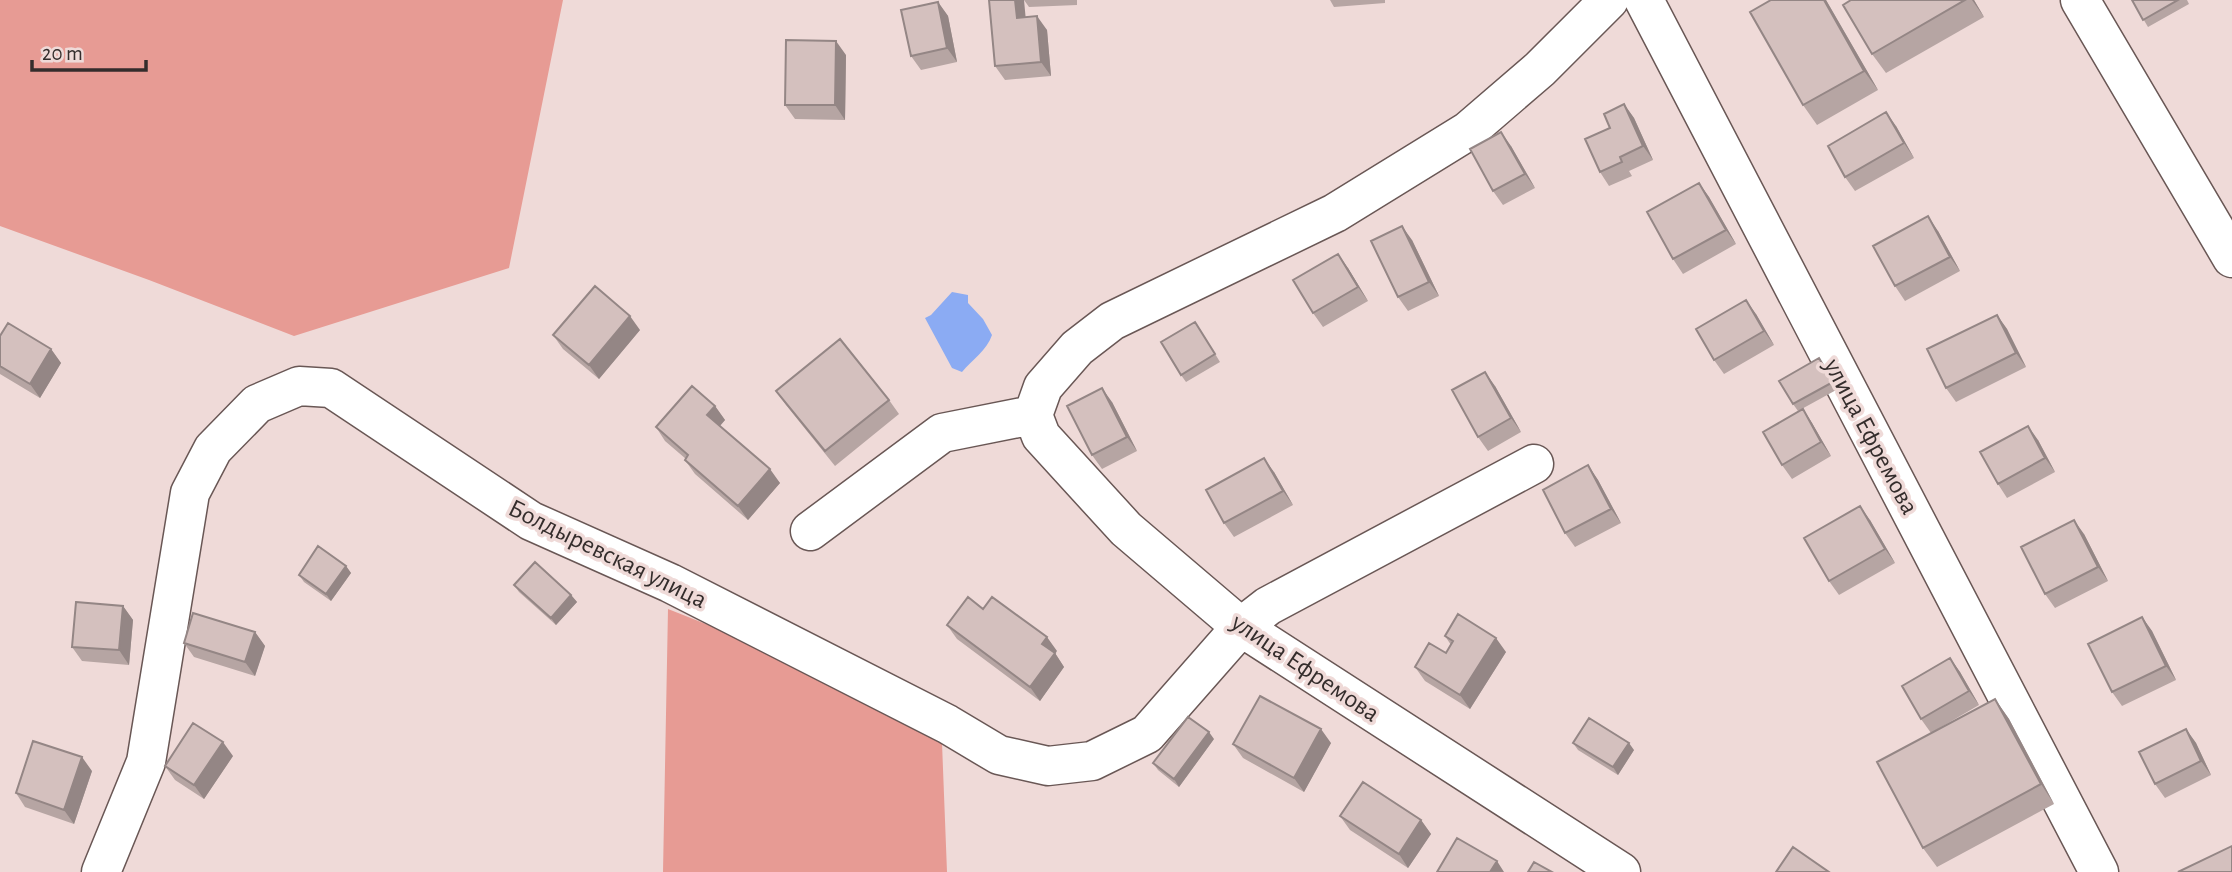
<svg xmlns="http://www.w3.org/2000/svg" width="2232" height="872" viewBox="0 0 2232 872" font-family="'Alegreya Sans',sans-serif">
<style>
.green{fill:#e79b94}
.water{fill:#8babf3}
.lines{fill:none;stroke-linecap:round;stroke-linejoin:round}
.minor-casing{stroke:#695755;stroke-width:41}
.minor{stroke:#fff;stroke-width:38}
.wall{fill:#b6a5a3}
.shaded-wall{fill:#948685}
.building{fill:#d4c0be;stroke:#948685;stroke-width:2}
.labels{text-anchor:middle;stroke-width:7;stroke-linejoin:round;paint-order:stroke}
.street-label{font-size:26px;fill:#342d2c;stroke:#efdad8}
</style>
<rect width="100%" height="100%" fill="#efdad8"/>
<path class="green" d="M0,0H563L509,268L294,336L149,280L0,226Z
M668,609L812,666L942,743L947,872H663Z"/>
<path class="water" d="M952,292L968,295V303L983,319L992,335C987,350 972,360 962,372L952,368L925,318L931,315Z"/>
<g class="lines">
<g class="minor-casing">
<path id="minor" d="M1644,0L2099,872
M2080,0L2232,258
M1033,415L1041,436L1126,529L1241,627L1621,872
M1033,415L1043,387L1077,348L1112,321L1335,213L1468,131L1540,69L1609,0
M810,531L942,433L1033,415
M101,872L146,762L190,493L213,449L257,404L299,386L331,388L531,521L670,583L947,724L999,755L1048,766L1092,761L1147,734L1241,627L1268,606L1534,464"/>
</g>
<use href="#minor" class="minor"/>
</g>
<path class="wall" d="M1024,0H1077V5L1029,7Z
M1330,0H1385V3L1334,7Z
M1826,0L1878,90L1817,125L1803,105Z
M1851,0H1974L1984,17L1886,73L1872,54Z
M2132,0H2187L2189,4L2148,27Z
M938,2L948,16L957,62L921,70L911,56Z
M1025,17L1047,30L1051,76L1005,80L995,66Z
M846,55L845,120L795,119L785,105Z
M1624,104L1634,118L1653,160L1629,171L1632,176L1609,186L1600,172L1610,128Z
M1896,126L1914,158L1855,191L1845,177Z
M1511,146L1535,188L1503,205L1493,191Z
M1699,183L1709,197L1736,244L1683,274L1673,259Z
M1938,231L1960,271L1905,301L1895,286Z
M1412,240L1439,296L1408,311L1398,297Z
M1348,268L1368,301L1323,327L1313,313Z
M1756,314L1774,345L1724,374L1714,360Z
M1997,315L2007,329L2026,367L1956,402L1946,388Z
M1200,329L1220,362L1186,382L1181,375Z
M640,330L599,379L563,349L553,335Z
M0,336L51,349L61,363L40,398L0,374Z
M1824,365L1838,389L1798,411L1793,404Z
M1495,386L1521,432L1488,451L1478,437Z
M776,391L889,400L899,414L835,466L786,405Z
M1112,402L1137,451L1102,469L1092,455Z
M715,406L725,420L720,426L780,483L748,520L695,474L685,460L686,459L665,441L656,427Z
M1803,409L1812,423L1831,456L1792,479L1782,465Z
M2038,440L2055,472L2007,498L1998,484Z
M1588,465L1598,480L1621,523L1575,547L1565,533Z
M1274,472L1293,505L1234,537L1224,523Z
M1870,520L1895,563L1839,595L1829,581Z
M2084,534L2108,581L2055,608L2045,594Z
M346,566L351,573L331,601L304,582L299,575Z
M514,585L571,595L577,602L556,625L519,592Z
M123,606L133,620L129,665L82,661L72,647Z
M2142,617L2152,631L2176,680L2122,706L2112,692Z
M947,625L1057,651L1055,653L1064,667L1040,701L957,639Z
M255,632L265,646L255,676L194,657L184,643Z
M1445,636L1506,652L1470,709L1425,681L1415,667L1446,653L1451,645Z
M1950,658L1960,672L1979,705L1931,733L1921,719Z
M1995,699L2009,719L2054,804L1937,867L1923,848Z
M2186,729L2196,743L2211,775L2165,798L2155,784Z
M1214,739L1179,787L1158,770L1153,763Z
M1331,743L1304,792L1243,758L1233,744Z
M1573,743L1634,750L1618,775L1578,750Z
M233,756L204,799L175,780L165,766Z
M92,771L74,824L25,807L16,793Z
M1340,816L1421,820L1431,834L1408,868L1350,830Z"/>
<path class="shaded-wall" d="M1015,0H1024L1027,32L1017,18Z
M1824,0H1826L1878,90L1864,71Z
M1972,0H1974L1984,17Z
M938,2L948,16L957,62L947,48Z
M1037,16L1047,30L1051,76L1041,62Z
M836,41L846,55L845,120L835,105Z
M1624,104L1634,118L1653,160L1643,146Z
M1886,112L1896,126L1914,158L1904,143Z
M1501,132L1511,146L1535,188L1525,174Z
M1699,183L1709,197L1736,244L1726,230Z
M1928,216L1938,231L1960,271L1950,257Z
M1402,226L1412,240L1439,296L1429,282Z
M1338,254L1348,268L1368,301L1358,287Z
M1746,300L1756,314L1774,345L1764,331Z
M1997,315L2007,329L2026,367L2016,353Z
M630,316L640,330L599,379L589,365Z
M51,349L61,363L40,398L30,384Z
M1485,372L1495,386L1521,432L1511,418Z
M1102,388L1112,402L1137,451L1127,437Z
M715,406L725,420L717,429L707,415Z
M1803,409L1812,423L1831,456L1821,442Z
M2028,426L2038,440L2055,472L2045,458Z
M1264,458L1274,472L1293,505L1283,491Z
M1588,465L1598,480L1621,523L1611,509Z
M770,469L780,483L748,520L738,506Z
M1860,506L1870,520L1895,563L1885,549Z
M2074,520L2084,534L2108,581L2098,567Z
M346,566L351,573L331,601L326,594Z
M571,595L577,602L556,625L551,618Z
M123,606L133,620L129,665L119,650Z
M2142,617L2152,631L2176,680L2166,666Z
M255,632L265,646L255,676L245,662Z
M1047,637L1057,651L1055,653L1064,667L1040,701L1030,687L1042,644Z
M1496,638L1506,652L1470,709L1460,695Z
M1950,658L1960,672L1979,705L1969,691Z
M1995,699L2009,719L2054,804L2041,784Z
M1321,729L1331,743L1304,792L1294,778Z
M2186,729L2196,743L2211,775L2201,761Z
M1209,732L1214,739L1179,787L1174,779Z
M223,742L233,756L204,799L194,785Z
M1629,743L1634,750L1618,775L1613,767Z
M82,757L92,771L74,824L64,810Z
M1421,820L1431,834L1408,868L1399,854Z
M1497,861L1504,872H1490Z"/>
<path class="building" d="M989,0H1015L1017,18L1037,16L1041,62L995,66Z
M1771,0H1824L1864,71L1803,105L1750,12Z
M1851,0H1965L1872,54L1843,5Z
M2132,0H2178L2143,20Z
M938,2L947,48L911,56L901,10Z
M786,40L836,41L835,105H785Z
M1624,104L1643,146L1620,157L1622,162L1600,172L1585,139L1610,128L1604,114Z
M1886,112L1904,143L1845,177L1828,146Z
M1501,132L1525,174L1493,191L1470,149Z
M1699,183L1726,230L1673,259L1647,212Z
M1928,216L1950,257L1895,286L1873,246Z
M1402,226L1429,282L1398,297L1371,241Z
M1338,254L1358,287L1313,313L1293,280Z
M595,286L630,316L589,365L553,335Z
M1746,300L1764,331L1714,360L1696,329Z
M1997,315L2016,353L1946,388L1927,349Z
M1195,322L1215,354L1181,375L1161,342Z
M8,323L51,349L30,384L0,366V336Z
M840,339L889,400L825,451L776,391Z
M1819,358L1833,382L1793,404L1779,381Z
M1485,372L1511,418L1478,437L1452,390Z
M692,386L715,406L707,415L770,469L738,506L685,460L688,455L656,427Z
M1102,388L1127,437L1092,455L1067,406Z
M1803,409L1821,442L1782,465L1763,432Z
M2028,426L2045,458L1998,484L1980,452Z
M1264,458L1283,491L1224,523L1206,490Z
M1588,465L1611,509L1565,533L1543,490Z
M1860,506L1885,549L1829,581L1804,538Z
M2074,520L2098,567L2045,594L2021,547Z
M318,546L346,566L326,594L299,575Z
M535,562L571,595L551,618L514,585Z
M968,597L983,609L992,597L1047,637L1042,644L1055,653L1030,687L947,625Z
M76,602L123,606L119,650L72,647Z
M193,613L255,632L245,662L184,643Z
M1458,614L1496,638L1460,695L1415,667L1429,643L1446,653L1453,641L1445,636Z
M2142,617L2166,666L2112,692L2088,644Z
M1950,658L1969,691L1921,719L1902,686Z
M1260,696L1321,729L1294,778L1233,744Z
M1995,699L2041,784L1923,848L1877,762Z
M1188,717L1209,732L1174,779L1153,763Z
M1589,718L1629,743L1613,767L1573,743Z
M193,723L223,742L194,785L165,766Z
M2186,729L2201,761L2155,784L2139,752Z
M33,741L82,757L64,810L16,793Z
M1363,782L1421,820L1399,854L1340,816Z
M1457,838L1497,861L1490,872H1437Z
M2232,846V872H2178Z
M1793,847L1829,872H1776Z
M1534,862L1552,872H1528Z"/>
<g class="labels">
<g class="street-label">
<text transform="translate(1872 436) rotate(62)" y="9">улица Ефремова</text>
<text transform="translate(608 553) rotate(26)" y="9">Болдыревская улица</text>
<text transform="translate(1306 667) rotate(34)" y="9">улица Ефремова</text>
</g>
</g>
<path d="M32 60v10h114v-10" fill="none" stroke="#342d2c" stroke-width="3.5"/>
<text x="42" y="60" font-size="21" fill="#342d2c" stroke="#efdad8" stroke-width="5" paint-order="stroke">20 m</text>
</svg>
